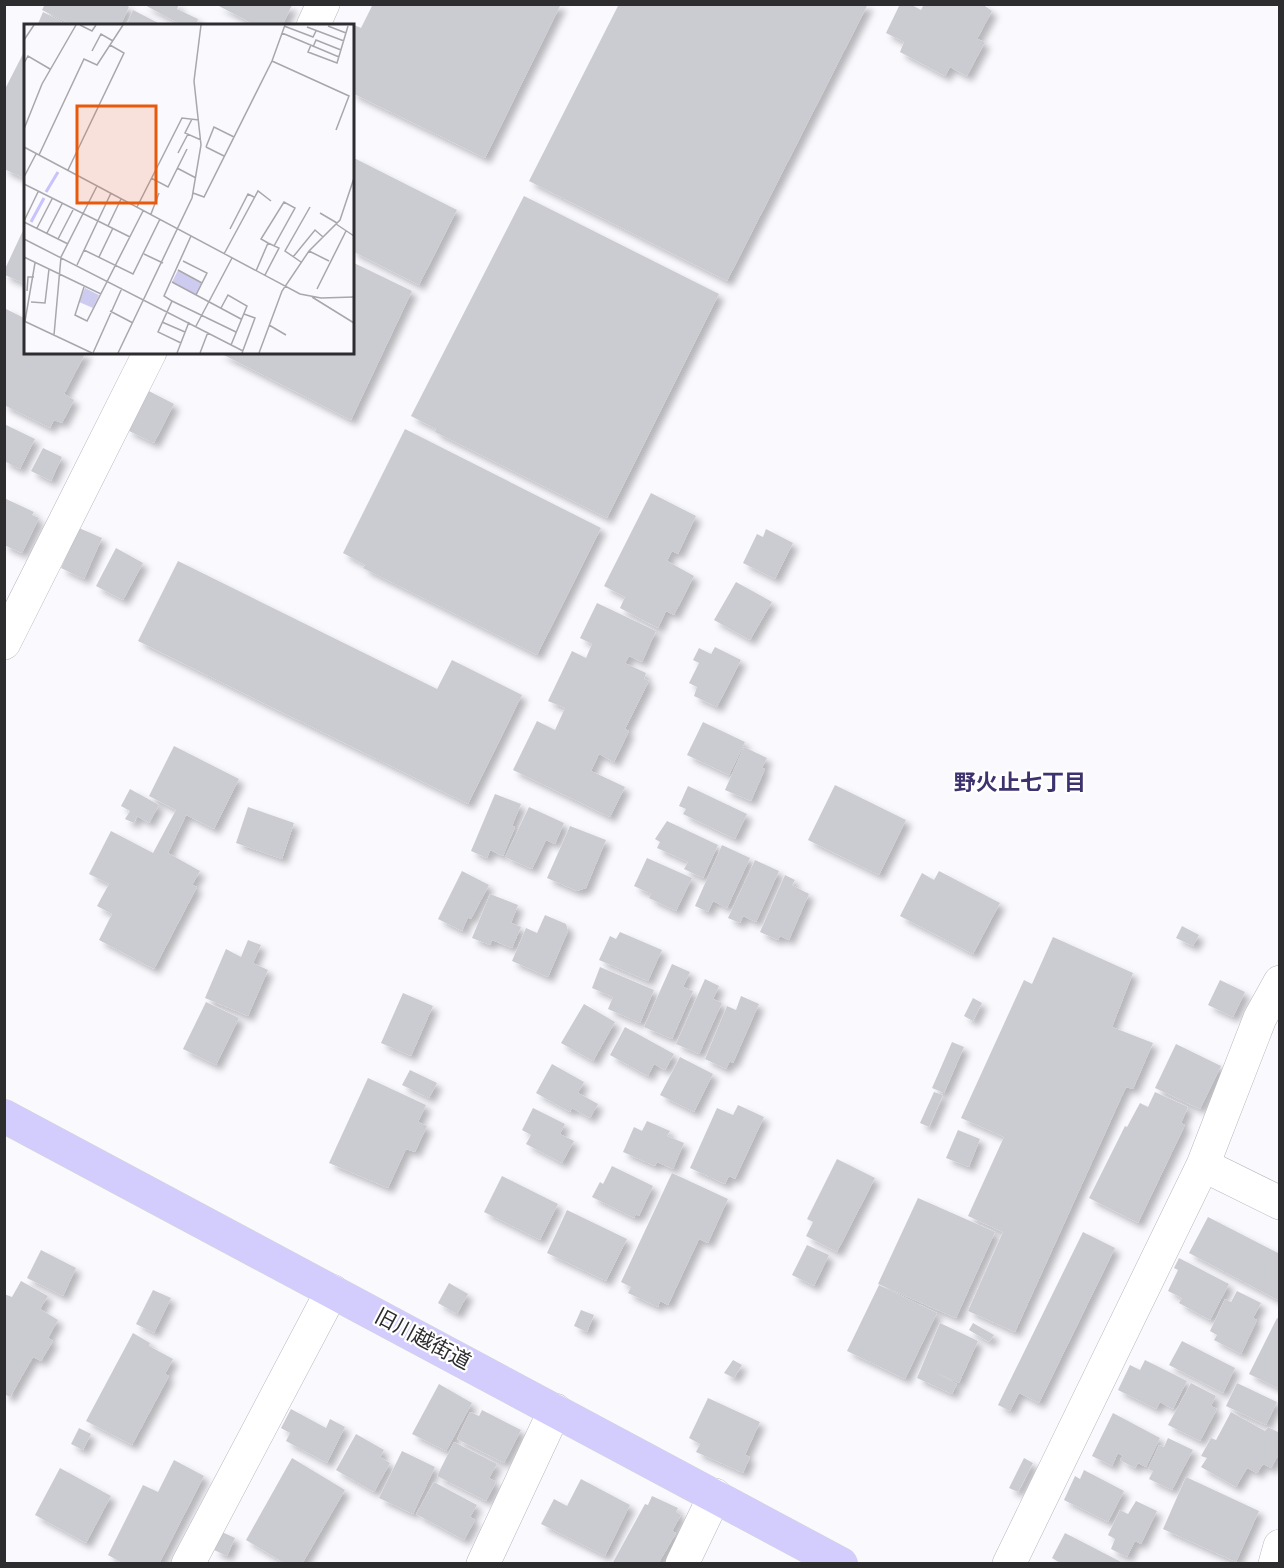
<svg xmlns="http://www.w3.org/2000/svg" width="1284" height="1568" viewBox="0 0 1284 1568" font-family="'IBM Plex Serif','Noto Sans JP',serif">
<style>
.building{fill:#cbcbd2;filter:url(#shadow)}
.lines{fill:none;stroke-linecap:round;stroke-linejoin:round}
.minor-casing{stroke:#b7b7be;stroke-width:34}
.major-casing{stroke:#d5d5d6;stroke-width:34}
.minor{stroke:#fff;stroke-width:33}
.major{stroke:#d3cdfe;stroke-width:33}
.labels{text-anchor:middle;stroke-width:4.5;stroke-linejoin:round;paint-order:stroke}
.street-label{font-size:21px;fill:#2d2d30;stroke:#fff}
.neighbourhood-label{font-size:22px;font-weight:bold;fill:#3e326e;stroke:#fff}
.inset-river{fill:none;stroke:#c8c2fd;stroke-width:3}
.inset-road{fill:none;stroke:#a8a7ac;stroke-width:1.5}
.view{fill:#e8590c;fill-opacity:0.15;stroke:#e8590c;stroke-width:3}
.inset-edge{fill:none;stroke:#2d2d30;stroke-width:3}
</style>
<defs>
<filter id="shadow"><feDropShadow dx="5.5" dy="5.5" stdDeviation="3" flood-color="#0004"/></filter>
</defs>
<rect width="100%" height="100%" fill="#faf9fe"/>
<path class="building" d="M45,4H124L129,7L120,26H74L42,10Z
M143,4H179L177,9L198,19L196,26H183Z
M373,4H561L485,158L352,93V28L354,25L361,28Z
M619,4H868L727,281L529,181Z
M900,4H910L921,10L924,4H982L992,11L977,39L985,42L967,76L950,67L945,76L900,52L904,42L886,33Z
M217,5H292L282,26H257Z
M133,10L164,26H126Z
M43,12L70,26H37Z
M26,48V179L4,169V91Z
M352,157L457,210L419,285L352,251Z
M524,196L719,294L607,518L435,432L436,429L411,416Z
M26,224V284L5,275V269Z
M352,262L412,291L351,420L218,352H352Z
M4,308L26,319V352H86L64,394L74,400L62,423L54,420L50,428L4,405Z
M147,390L174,404L154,443L127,430Z
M4,424L35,439L20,469L4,461Z
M405,429L601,528L537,655L363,568L365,565L343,553Z
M43,448L62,457L51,481L31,471Z
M651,493L696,516L678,554L672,551L667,561L694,576L674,615L666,611L658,628L620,608L625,597L604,586Z
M4,498L34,512L32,515L39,518L22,553L4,545Z
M79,528L102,538L84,579L61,568Z
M766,529L793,543L775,579L743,563L757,534L763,537Z
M116,548L143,563L123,600L96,586Z
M178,561L437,689L452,660L522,695L468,804L138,641Z
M736,582L772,602L750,640L714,620Z
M597,603L656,631L642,662L629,656L625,663L646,673L644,679L649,681L625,729L629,731L614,762L599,754L591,771L625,787L610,817L513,770L537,721L555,730L565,708L548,701L572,651L586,658L592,644L580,638Z
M715,647L741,660L717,707L694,696L697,687L689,683L699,663L693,660L699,648L711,654Z
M703,722L745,742L729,775L687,755Z
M174,746L239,779L214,829L186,815L168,853L200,871L192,885L197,887L154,969L99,940L112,914L97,906L109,884L89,874L111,831L153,853L176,810L149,796Z
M744,747L767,758L762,768L765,769L751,801L725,790Z
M835,785L906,820L879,875L808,840Z
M688,786L747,814L735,839L683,814L686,809L679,806Z
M130,789L159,805L149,823L137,816L134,823L125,819L130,811L121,806Z
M495,794L521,804L512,826L515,827L503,856L490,850L487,858L471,851Z
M248,807L294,823L282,859L236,843Z
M529,807L564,823L555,844L546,840L532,869L505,857Z
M667,821L718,845L703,878L684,869L688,862L657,848L660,842L655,839Z
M570,826L606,840L586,888L577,891L547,878Z
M722,845L750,858L727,908L713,901L708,912L695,906Z
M647,858L692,878L676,911L649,898L651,894L634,886Z
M755,860L779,871L756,922L743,916L740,923L728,918Z
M462,871L489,885L471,919L468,917L462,931L438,919Z
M939,871L1000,903L973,954L900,916L922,873L934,880Z
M785,875L795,880L792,885L809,894L789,940L780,936L778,940L760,932Z
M490,894L518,905L511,923L521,927L512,948L492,940L490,945L472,938Z
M545,915L566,924L568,931L548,977L512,961L526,928L537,933Z
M1182,926L1199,935L1193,946L1176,938Z
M620,932L662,950L648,981L599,960L610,936L616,939Z
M1053,937L1133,973L1112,1027L1153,1043L1133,1089L1126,1087L1015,1332L968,1311L1003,1232L968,1216L1004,1137L961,1118L1024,980L1032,984Z
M248,940L261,945L253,963L268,970L248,1016L205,998L226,949L241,957Z
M672,964L690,972L683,987L693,991L672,1039L644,1027Z
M600,967L654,990L640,1023L608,1009L613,997L592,988Z
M705,979L719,986L713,999L722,1003L699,1054L676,1044Z
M1220,980L1245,992L1233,1017L1208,1005Z
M403,993L433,1006L411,1056L381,1043Z
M741,996L759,1004L733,1063L730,1061L726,1069L705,1059L727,1006L736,1010Z
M973,998L982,1003L973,1021L964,1016Z
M206,1002L239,1018L216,1065L183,1049Z
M584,1004L615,1022L593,1061L561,1043Z
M625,1027L674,1054L665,1070L654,1064L648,1076L610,1055Z
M952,1042L964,1047L944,1093L932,1088Z
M1176,1044L1221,1066L1200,1109L1155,1088Z
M680,1057L713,1074L694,1112L660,1095Z
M552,1064L584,1082L578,1093L598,1104L590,1118L572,1108L570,1112L536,1093Z
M410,1070L437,1083L429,1098L402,1085Z
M368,1078L426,1105L418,1122L427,1126L415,1152L406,1149L388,1188L329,1163Z
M934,1092L943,1095L929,1127L920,1123Z
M1155,1092L1188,1107L1181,1123L1185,1125L1138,1223L1089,1198L1125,1126L1127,1127L1140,1103L1148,1107Z
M738,1105L764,1117L735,1179L729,1176L725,1184L690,1168L717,1108L733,1115Z
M533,1108L565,1124L560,1134L574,1141L562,1163L526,1144L531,1135L522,1130Z
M647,1121L670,1131L667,1136L684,1143L673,1169L657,1162L655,1166L623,1152L634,1127L642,1131Z
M958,1130L980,1139L969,1167L946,1158Z
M837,1159L875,1178L837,1252L806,1236L813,1222L807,1219Z
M612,1166L653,1186L639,1216L636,1214L634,1218L592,1197L600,1182L603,1184Z
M672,1173L728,1199L708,1243L699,1239L668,1305L660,1301L658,1307L628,1293L631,1287L621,1282Z
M502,1176L558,1204L540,1240L484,1212Z
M918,1198L995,1232L956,1318L878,1284Z
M567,1210L627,1239L606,1281L547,1253Z
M1208,1217L1280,1254V1301L1189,1253Z
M1083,1232L1115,1248L1039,1403L1019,1393L1010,1411L998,1405Z
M807,1245L829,1255L814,1286L792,1275Z
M41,1250L76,1268L63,1296L27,1278Z
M1179,1258L1229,1284L1210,1320L1179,1303L1182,1298L1168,1291L1178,1270L1174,1268Z
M21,1281L48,1296L40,1309L58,1320L48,1338L53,1341L41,1361L33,1357L10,1397L4,1394V1294L12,1297Z
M449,1283L468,1294L457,1314L438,1303Z
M879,1285L937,1313L905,1379L847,1351Z
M153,1290L171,1298L154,1333L136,1324Z
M1237,1291L1261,1303L1253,1318L1257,1320L1241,1354L1214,1340L1217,1335L1210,1331L1225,1299L1231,1302Z
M581,1310L594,1315L587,1332L574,1326Z
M1277,1318L1280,1319V1389L1249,1374Z
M940,1323L978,1341L959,1383L933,1371L957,1384L952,1394L917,1378Z
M973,1323L994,1335L989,1342L969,1330Z
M133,1333L150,1343L149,1346L173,1359L165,1374L169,1376L132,1445L86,1421Z
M1182,1341L1235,1368L1223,1393L1169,1365Z
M733,1360L742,1365L734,1378L724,1373Z
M1145,1360L1187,1381L1173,1409L1160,1402L1156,1409L1118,1390L1130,1365L1140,1370Z
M1191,1383L1216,1396L1211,1406L1217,1409L1200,1441L1168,1425Z
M1237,1383L1277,1402L1266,1425L1226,1406Z
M439,1384L472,1403L446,1451L412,1434Z
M708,1398L760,1422L745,1455L750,1457L743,1473L696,1452L700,1444L689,1438Z
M291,1409L326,1428L330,1419L345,1427L327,1463L286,1441L290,1433L281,1428Z
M482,1410L521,1430L504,1463L457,1439L470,1412L479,1416Z
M1231,1412L1265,1431L1268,1427L1280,1433V1452L1271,1468L1263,1464L1257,1473L1247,1468L1236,1487L1201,1467L1207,1458L1201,1456L1211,1438L1216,1440Z
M1113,1413L1160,1438L1146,1467L1138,1463L1135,1468L1120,1460L1123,1456L1118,1453L1112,1466L1092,1456Z
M79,1428L91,1434L83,1450L71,1444Z
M356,1434L384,1450L380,1457L390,1463L374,1492L336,1470Z
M1168,1438L1193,1450L1172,1490L1149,1479L1153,1471L1148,1469L1159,1445L1164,1447Z
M454,1442L497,1464L489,1478L496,1482L486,1501L437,1476Z
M402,1451L435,1467L413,1514L379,1498Z
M292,1458L345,1490L302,1564H286L246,1540Z
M1024,1458L1033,1463L1018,1492L1009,1488Z
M174,1460L204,1476L159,1564H124L108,1555L143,1485L158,1492Z
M60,1468L111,1496L86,1543L35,1515Z
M1084,1470L1124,1491L1108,1522L1064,1500L1075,1476L1080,1479Z
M1186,1477L1259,1511L1236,1562L1163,1529Z
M581,1479L630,1505L605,1556L541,1524L554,1499L567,1506Z
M434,1482L477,1505L470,1517L475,1520L464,1540L416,1514Z
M652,1496L678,1508L676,1512L681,1515L672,1531L676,1533L658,1564H612L645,1504L648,1505Z
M1136,1501L1157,1511L1141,1544L1135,1541L1127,1557L1111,1549L1115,1539L1108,1535L1120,1510L1128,1514Z
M222,1532L235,1538L227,1556L214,1550Z
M1065,1533L1125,1564H1062L1052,1558Z"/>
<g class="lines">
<g class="minor-casing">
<path id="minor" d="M313,26L323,4
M4,643L150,352
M1203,1165L1280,1203
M188,1564L332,1291
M483,1564L555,1410
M682,1564L715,1495
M1009,1564L1203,1165L1260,1018L1280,982
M1275,1564L1280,1546"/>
</g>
<g class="major-casing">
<path id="major" d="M4,1116L841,1564"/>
</g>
<use href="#minor" class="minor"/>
<use href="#major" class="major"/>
</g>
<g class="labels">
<g class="street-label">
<text transform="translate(423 1339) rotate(28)" y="7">旧川越街道</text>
</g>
<g class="neighbourhood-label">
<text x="1020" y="790">野火止七丁目</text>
</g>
</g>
<g transform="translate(24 24)">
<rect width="330" height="330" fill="#faf9fe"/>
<path d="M154,246L178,259L172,271L148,258ZM61,264L75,271L69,284L55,278Z" fill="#cecbf0"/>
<path class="inset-river" d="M22,168L34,148M7,198L20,174"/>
<path class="inset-road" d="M56,1L68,7L72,1M260,2L289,13L292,7M304,2L322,9M283,3L320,17M258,9L315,33M0,16L10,1M287,21L284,28L313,39L324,2M289,23L292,16L317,26M68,27L77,10L89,17M248,37L325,72L312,106M0,39L4,32L26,45M168,95L161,109L177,116M0,105L18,60L52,1M0,123L276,270L297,274L330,273M182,123L190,103L210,113M182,123L200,132M154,129L164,110M15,131L60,35L73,41L99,1M153,144L172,154M44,146L100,29L86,21M0,153L12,130M127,154L144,163L163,125M0,160L106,213M169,169L180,173L248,37L261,1M113,183L158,94L175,96M296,189L313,199M127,190L135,169M0,197L14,168M0,198L44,220M312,200L330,212M84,202L97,175M13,204L28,175M206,205L224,170L230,173M23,209L38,180M0,215L219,327M34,215L49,186M60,226L109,250L136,195M285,227L305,237M120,230L139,239M200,230L234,167L247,177M0,233L77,270M75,233L89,204M269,233L291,206L299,213M159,237L183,249L172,271M277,238L261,227L286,183M53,241L87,169M154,246L178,259M232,247L244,219M241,251L255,224L244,219L237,215L260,178L271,184L250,222M148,258L217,295M60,263L51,291L63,297L119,187M293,265L322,207M3,267L4,253H10M288,273L330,299M148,277L212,308M7,278L21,279L25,245M197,284L204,271L223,282L207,321M86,287L109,299M0,297L68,329M1,297L11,239M138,298L161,308M245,301L262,311M172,302L208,234M30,311L37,233L73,162M157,319L134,308L148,277L140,272L167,212M69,329L98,264M94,329L168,174L177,121L170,57L177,1M153,329L165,298M176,329L184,308M218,329L231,294L220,290M235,329L258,267L285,227L316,196L330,154"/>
<path class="view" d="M53,82H132V179H53Z"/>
<rect width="330" height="330" class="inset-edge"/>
</g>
<rect width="1284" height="1568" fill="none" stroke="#2d2d30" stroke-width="12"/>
</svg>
